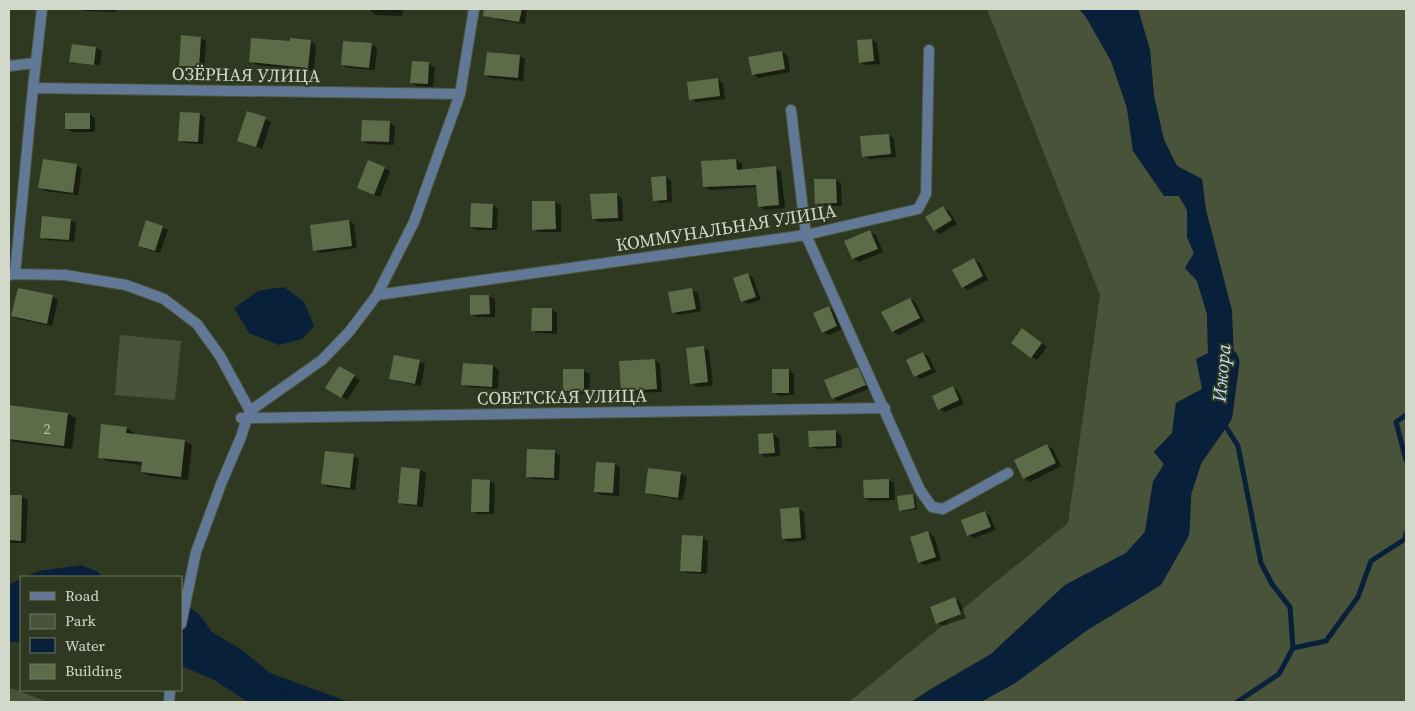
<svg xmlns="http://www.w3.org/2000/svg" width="1415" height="711" viewBox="0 0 1415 711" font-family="'Source Serif 4',serif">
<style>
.green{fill:#48533a}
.water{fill:#08203a}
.shadow{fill:#0007}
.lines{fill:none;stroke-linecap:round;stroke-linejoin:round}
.stream{stroke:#08203a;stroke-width:5}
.river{stroke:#08203a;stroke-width:29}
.building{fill:#5d6c48}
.street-casing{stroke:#4c5640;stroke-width:12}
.street{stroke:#617996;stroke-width:10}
.labels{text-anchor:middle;stroke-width:4;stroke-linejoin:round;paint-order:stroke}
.number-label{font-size:15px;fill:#b5beaa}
.street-label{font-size:18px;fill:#d2d9cb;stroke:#2f3921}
.water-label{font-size:19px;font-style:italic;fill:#c2ddfd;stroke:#2f3921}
</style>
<rect width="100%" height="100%" fill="#2f3921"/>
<path class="green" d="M987,9H1079L1086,17L1111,61L1127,108L1133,151L1179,196L1187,210V237L1194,253L1185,268L1197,281L1207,314L1208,353L1202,389L1176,403L1172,433L1154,452L1164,464L1153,482L1145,532L1126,553L1065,585L991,654L930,689L911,702H849L1068,523L1100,295Z
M1138,9H1406V702H958L987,683L1019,659L1073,605L1106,587L1142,574L1168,537L1202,415L1222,397L1232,311L1206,210L1202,179L1177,166L1164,140L1154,96L1150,50Z
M120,335L181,341L175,400L115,395Z
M9,689H14L45,701L56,702H9Z"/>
<path class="water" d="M1079,9H1138L1150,50L1154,96L1164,140L1177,166L1202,179L1206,210L1232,311L1234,361L1222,397L1202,415L1168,537L1142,574L1106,587L1073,605L1019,659L987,683L958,702H911L930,690L991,654L1065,585L1126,553L1145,532L1153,482L1164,464L1154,452L1172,433L1176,403L1202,389L1196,359L1208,353L1207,314L1197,281L1185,268L1194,253L1187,237V210L1179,196H1164L1133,151L1127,108L1111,61L1086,17Z
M284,287L304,302L314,326L302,339L279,345L249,333L234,308L258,291Z
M81,565L98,572L102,577H25L39,571Z
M21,579V620L9,618V584Z
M181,603L198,613L212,632L242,650L270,673L349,702H273L258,695L245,679L181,641Z"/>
<path class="shadow" d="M80,9H117L116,12L84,11Z
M371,9H403L402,16L376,15L371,12Z
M494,9H527L525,24L499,20L493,16Z
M201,38L206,41L204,70L186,68L180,65Z
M872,40L877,43L880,64L866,65L860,62Z
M311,41L316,45L314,71L256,65L250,61L291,42Z
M371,44L377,48L375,70L348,68L342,65Z
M73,45L96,48L102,51L100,65L75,62V64L71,62Z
M782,52L788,56L790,72L758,78L753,74Z
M520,56L525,59L523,81L491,78L486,75Z
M413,63L429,64L435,67L433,87L417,86L412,83Z
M718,80L723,83L725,99L696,102L691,99Z
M90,114L95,118V132H72L66,128Z
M199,114L205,117L203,144L185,143L179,140Z
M265,119L271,122L262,149L238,140Z
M389,123L395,126L394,145L368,144L362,140Z
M889,135L894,139L896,157L869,159L863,156Z
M736,160L742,164V171L775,168L781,171L785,208L765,210L760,207L758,187L710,190L704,186L703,162Z
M369,162L390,171L380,197L364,191Z
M76,165L82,168L78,195L45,191L40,187Z
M665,177L671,181L672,202L660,203L654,200Z
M836,180L841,183L842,206H822L816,203Z
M616,195L622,198L623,221L598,222L593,218Z
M533,202H555L561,205V232H539L533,229Z
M492,205L498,208L497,230H477L471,227Z
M943,208L949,211L957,224L940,234L935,230L927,218Z
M70,220L76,223L74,242L47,240L41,237Z
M349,221L354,224L357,248L320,253L314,250Z
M162,227L168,230L160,253L145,249L140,246Z
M870,232L876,235L883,252L859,262L853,258Z
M974,260L980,263L988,280L968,290L963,287Z
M747,274L753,278L761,300L748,304L742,301Z
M692,290L698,293L701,311L679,315L673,312Z
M52,296L58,300L52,326L18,319L13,316Z
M489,296L495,299V317H477L472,314Z
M910,299L915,302L925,321L898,335L893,331Z
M828,307L834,311L842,329L829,335L823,332Z
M552,310L557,313V334L538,333L532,330Z
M1028,333L1047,347L1037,360L1032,357Z
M704,347L709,351L713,385L697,387L692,383Z
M923,353L929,357L936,372L921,379L915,376Z
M655,360L660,364L662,392L628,393L622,390Z
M419,361L425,364L421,386L396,381L391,378Z
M464,365L493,366L499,370L498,389L468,387L463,384Z
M340,367L360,380L347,400L327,388Z
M857,368L863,372L871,388L838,401L833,398Z
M789,370L794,374V395L779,396L773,392Z
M584,371L590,374L589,394H570L564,390Z
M953,388L958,391L964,404L945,412L939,409Z
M9,406L68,414L76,418L72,449L14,442L9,439Z
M126,428L134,433V436L184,441L192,445L188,480L150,476L142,472L143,465L107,461L100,457Z
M836,431L841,435L842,448L816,449L810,446Z
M773,434L779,438L780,456L766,457L760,454L759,435Z
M1047,445L1053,449L1061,466L1030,482L1024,478Z
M554,452L560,455L559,480L533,479L527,476Z
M353,456L359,459L355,490L328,487L322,483Z
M615,464L620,467L619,496L601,495L595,492Z
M402,468L420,470L426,473L423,507L405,505L399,502Z
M649,469L681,474L687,477L683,500L652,495L646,492Z
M888,480L894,483L895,500L870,501L865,498Z
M489,481L495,484L494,514H478L473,511Z
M913,495L915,497L917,509L903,511L901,510Z
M9,496L22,497L28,500L26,543H9Z
M799,509L804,512L806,540L789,542L784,539Z
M985,512L990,516L996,530L974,538L968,535Z
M928,532L934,536L941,560L925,565L919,562Z
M703,538L708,541L707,574L687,573L682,570Z
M955,599L960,602L966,618L943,626L937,623Z"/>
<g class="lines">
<path class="stream" d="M1218,414L1238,446L1261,563L1272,584L1290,607L1293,648L1279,674L1237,702
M1406,415L1396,422L1406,460
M1293,648L1326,641L1358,597L1371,561L1405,539L1406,533"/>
<path class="river" d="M9,627L21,628
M181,650L221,667L275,702
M951,702L1007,671L1078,619L1150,575L1175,531L1177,491L1188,457L1218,414L1225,362"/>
</g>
<path class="building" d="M484,9H522L519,22L483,16Z
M181,35L201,37L199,67L179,66Z
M251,38L290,41V38L311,40L308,68L249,62Z
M872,39L874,61L859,63L857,40Z
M343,41L372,43L369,68L341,65Z
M72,44L96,47L94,65L69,62Z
M782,51L785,69L752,75L748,57Z
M487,52L520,55L518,78L484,75Z
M412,61L429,62L428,84L410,83Z
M718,78L720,96L689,100L687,82Z
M247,111L266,117L256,147L237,141Z
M180,112L200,113L198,142L178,141Z
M65,113H90V129H65Z
M362,120L390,121L389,142L361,141Z
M889,134L891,154L862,157L860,136Z
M43,159L77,164L73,193L38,188Z
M736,159L737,170L776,166L779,205L758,207L756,185L703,187L701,161Z
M368,160L385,167L374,195L357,188Z
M666,176L667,200L653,201L651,177Z
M814,179H836L837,203L815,204Z
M617,193L618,218L592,219L590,194Z
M532,201H555L556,229L532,230Z
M471,203L493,204L492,228L470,227Z
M943,206L952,220L934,231L925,217Z
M42,216L71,219L69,240L40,238Z
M146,220L163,226L155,251L138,246Z
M349,220L352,246L313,251L310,225Z
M870,230L878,249L852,259L844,241Z
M974,258L983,276L962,288L952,270Z
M748,273L756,297L741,302L733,278Z
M18,288L53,295L47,324L11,316Z
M692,288L696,309L672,313L668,292Z
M470,295H489L490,314L470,315Z
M910,298L920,318L892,332L881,312Z
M829,306L837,326L822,333L813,313Z
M532,308H552V331H531Z
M1022,328L1042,343L1031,358L1011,343Z
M704,346L708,382L690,384L686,348Z
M923,352L931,369L914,377L906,360Z
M394,355L420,360L415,384L389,379Z
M655,359L657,389L621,391L619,361Z
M463,363L493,365L492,387L461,385Z
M339,366L355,375L341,398L325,388Z
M858,367L866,385L832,399L824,380Z
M563,369H584V391H563Z
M772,369H789V393H772Z
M953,386L959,400L938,410L932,396Z
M9,405L68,413L64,446L9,439Z
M101,424L127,427L126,433L185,440L181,477L141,472L142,462L98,458Z
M836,430V446L809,447L808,431Z
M773,433L775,453L759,454L758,434Z
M1047,444L1056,463L1023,479L1014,460Z
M527,449L555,450L554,478L526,477Z
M325,451L354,454L350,488L321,484Z
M596,462L615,463L613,493L594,492Z
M401,467L420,469L417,505L398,503Z
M648,468L681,472L678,498L645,493Z
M472,479L490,480L489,512H471Z
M889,479V498H864L863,480Z
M913,494L915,508L899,511L897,496Z
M9,495H22L21,541L9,540Z
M799,507L801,538L782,539L780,509Z
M985,511L991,527L967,536L961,520Z
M928,531L936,557L918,563L910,537Z
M682,535L703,536L701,572L680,571Z
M955,597L961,614L936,624L930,607Z"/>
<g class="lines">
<g class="street-casing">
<path id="street" d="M9,66L35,63
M33,88L460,94
M791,110L806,235L920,490L932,507L943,509L1008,473
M15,274L33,88L42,9
M9,275L15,274L65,275L126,285L164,299L197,324L220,356L250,411
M377,295L806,235L918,209L926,194L929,50
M241,418H256L885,408
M181,624L196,552L221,484L241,437L247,418L250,411L322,360L349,332L377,295L414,222L460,94L474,9
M169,702L170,690"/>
</g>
<use href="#street" class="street"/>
</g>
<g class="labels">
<g class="number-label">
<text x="47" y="434">2</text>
</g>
<g class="street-label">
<text transform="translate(246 75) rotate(1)" y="6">ОЗЁРНАЯ УЛИЦА</text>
<text transform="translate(726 228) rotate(-9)" y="6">КОММУНАЛЬНАЯ УЛИЦА</text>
<text transform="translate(562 397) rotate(-1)" y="6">СОВЕТСКАЯ УЛИЦА</text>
</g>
<g class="water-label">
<text transform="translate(1221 373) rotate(-85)" y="7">Ижора</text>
</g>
</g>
<rect width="1415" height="711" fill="none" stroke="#d2d9cb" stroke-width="20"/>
<rect x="20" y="576" width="162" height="115" fill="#2f3921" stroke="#707965"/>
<rect x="30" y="592" width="25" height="8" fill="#617996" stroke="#707965"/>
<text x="65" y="601" font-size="15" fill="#d2d9cb">Road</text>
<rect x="30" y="614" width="25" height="15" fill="#48533a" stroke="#707965"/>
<text x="65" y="626" font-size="15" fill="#d2d9cb">Park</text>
<rect x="30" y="638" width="25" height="15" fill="#08203a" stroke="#707965"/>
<text x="65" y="651" font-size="15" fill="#d2d9cb">Water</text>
<rect x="30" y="664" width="25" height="15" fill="#5d6c48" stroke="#707965"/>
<text x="65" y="676" font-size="15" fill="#d2d9cb">Building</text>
</svg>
